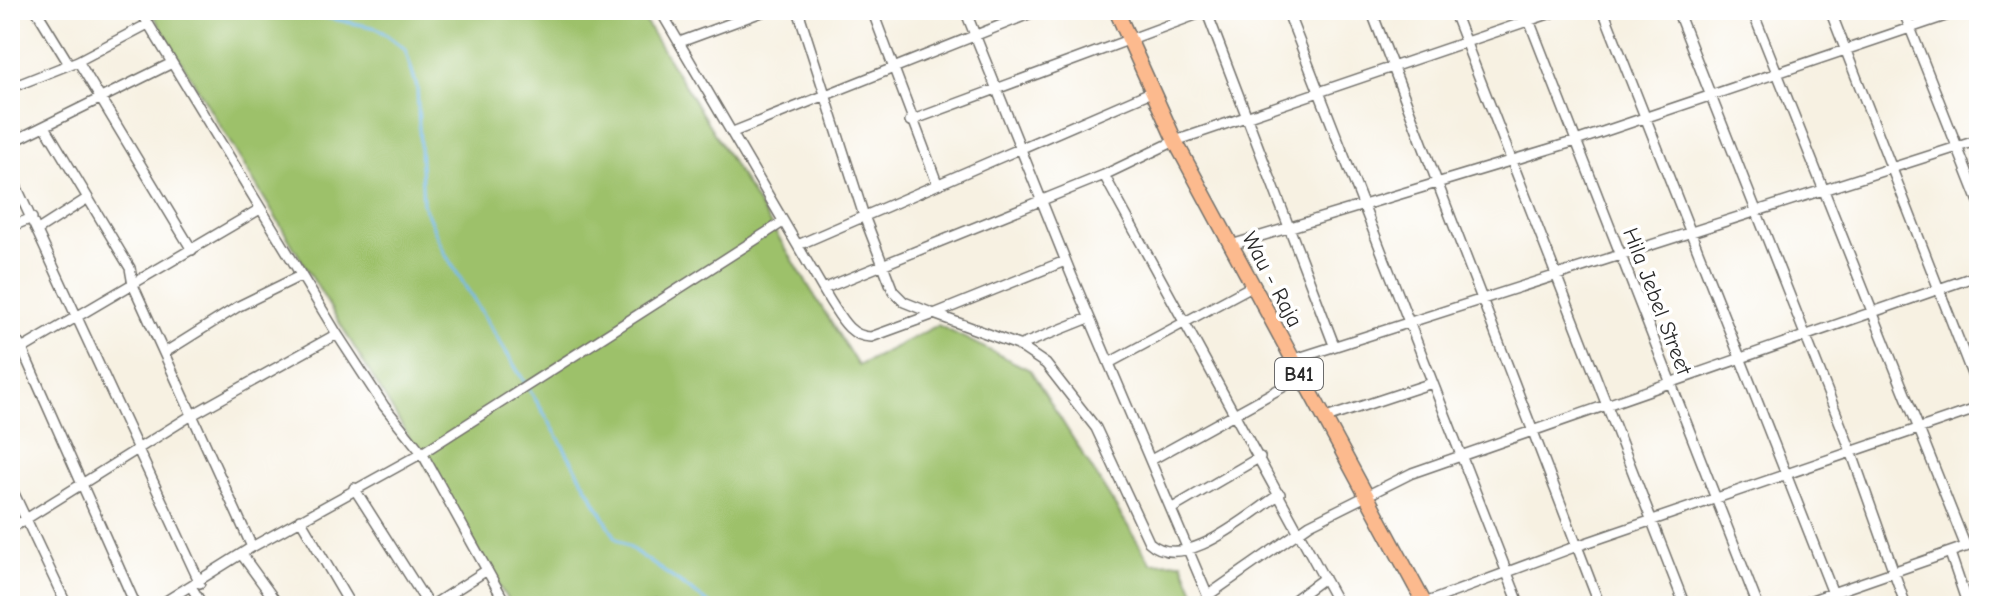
<svg xmlns="http://www.w3.org/2000/svg" width="1989" height="616" viewBox="0 0 1989 616" font-family="'Comic Neue',sans-serif">
<style>
.green{fill:#9dc16b;stroke:#64764b;stroke-width:2}
.lines{fill:none;stroke-linecap:round;stroke-linejoin:round}
.stream{stroke:#76bbec;stroke-width:3}
.minor-casing{stroke:#72706b;stroke-width:12}
.primary-casing{stroke:#72706b;stroke-width:17}
.minor{stroke:#fff;stroke-width:9}
.primary{stroke:#fcba8e;stroke-width:14}
.labels{text-anchor:middle;stroke-width:7;stroke-linejoin:round;paint-order:stroke}
.shield{fill:#fff;stroke:#6b6b6b;stroke-width:2}
.shield-label{font-size:20px;font-weight:bold;fill:#2b2b2b}
.street-label{font-size:22px;fill:#2b2b2b;stroke:#fff}
</style>
<rect width="100%" height="100%" fill="#fff"/>
<filter id="ink" filterUnits="userSpaceOnUse"><feTurbulence type="fractalNoise" baseFrequency=".0125" numOctaves="2"/><feDisplacementMap in="SourceGraphic" scale="16" xChannelSelector="R" yChannelSelector="G"/><feConvolveMatrix kernelMatrix="1 2 1 2 8 2 1 2 1" color-interpolation-filters="sRGB"/></filter>
<filter id="wash" filterUnits="userSpaceOnUse"><feTurbulence type="fractalNoise" baseFrequency=".006" numOctaves="4" result="noise"/><feDisplacementMap in="SourceGraphic" scale="32" xChannelSelector="R" yChannelSelector="G"/><feGaussianBlur stdDeviation="1.8" result="paint"/><feColorMatrix in="noise" values="0 0 0 0 0 0 0 0 0 0 0 0 0 0 0 0 0 1.4 0 .05"/><feComposite in="paint" operator="in"/></filter>
<g filter="url(#wash)">
<rect width="100%" height="100%" fill="#f7f1e2"/>
<path class="green" d="M150,10H638L858,366L938,325L1030,370L1151,563L1182,562L1200,606H511Z"/>
<g class="lines">
<path class="stream" d="M289,10L377,28L405,49L417,87L423,204L444,252L550,423L616,538L713,606"/>
</g>
</g>
<g filter="url(#ink)">
<g class="lines">
<g class="minor-casing">
<path id="minor" d="M36,10L69,64
M140,10L337,334L384,406L422,453L507,606
M660,10L830,301C841,318 850,337 871,337L934,314L1018,345L1046,364L1096,428L1149,542C1183,574 1248,515 1280,494
M798,10L864,216L893,291L904,302L934,314L1065,261
M872,10L937,183
M965,10L1071,274L1212,606
M1206,10L1334,345
M1287,10L1520,606
M1371,10L1600,606
M1453,10L1685,606
M1525,10L1758,606
M1603,10L1838,606
M1677,10L1851,451L1906,606
M1752,10L1966,547
M1830,10L1979,392
M1903,10L1979,202
M10,15L19,10
M680,42L767,10
M78,61L192,250
M10,88L78,61L148,24
M910,121L1209,10
M46,128L130,268L133,285L252,547
M733,132L1039,10
M10,143L172,63
M10,173L200,583
M1104,175L1339,606
M10,227L32,218
M38,230L88,198
M798,245L1151,92
M1231,245L1576,141L1963,10
M823,289L1104,175L1175,141L1560,10
M10,330L22,349L136,606
M1019,346L1089,318
M164,353L239,306L300,276
M10,356L260,209
M1292,360L1979,140
M1109,363L1252,286
M1323,419L1432,383
M1151,460L1301,377
M10,485L67,606
M354,488L429,606
M1171,509L1260,457
M300,519L351,606
M10,529L192,415L337,334
M1950,553L1968,606
M242,555L279,606
M192,588L203,606
M1207,596L1310,524L1412,473L1979,275
M1422,604L1577,546L1979,408
M158,606L252,547L422,453L783,222
M431,606L487,570
M1286,606L1324,578
M1795,606L1979,542"/>
</g>
<g class="primary-casing">
<path id="primary" d="M1116,10L1175,141L1426,606"/>
</g>
<use href="#minor" class="minor"/>
<use href="#primary" class="primary"/>
</g>
</g>
<g class="labels">
<rect class="shield" x="1275" y="358" width="48" height="32" rx="6"/>
<g class="shield-label">
<text x="1299" y="381">B41</text>
</g>
<g class="street-label">
<text transform="translate(1273 279) rotate(62)" y="8">Wau - Raja</text>
<text transform="translate(1658 301) rotate(69)" y="8">Hila Jebel Street</text>
</g>
</g>
<rect width="1989" height="616" fill="none" stroke="#fff" stroke-width="40"/>
</svg>
